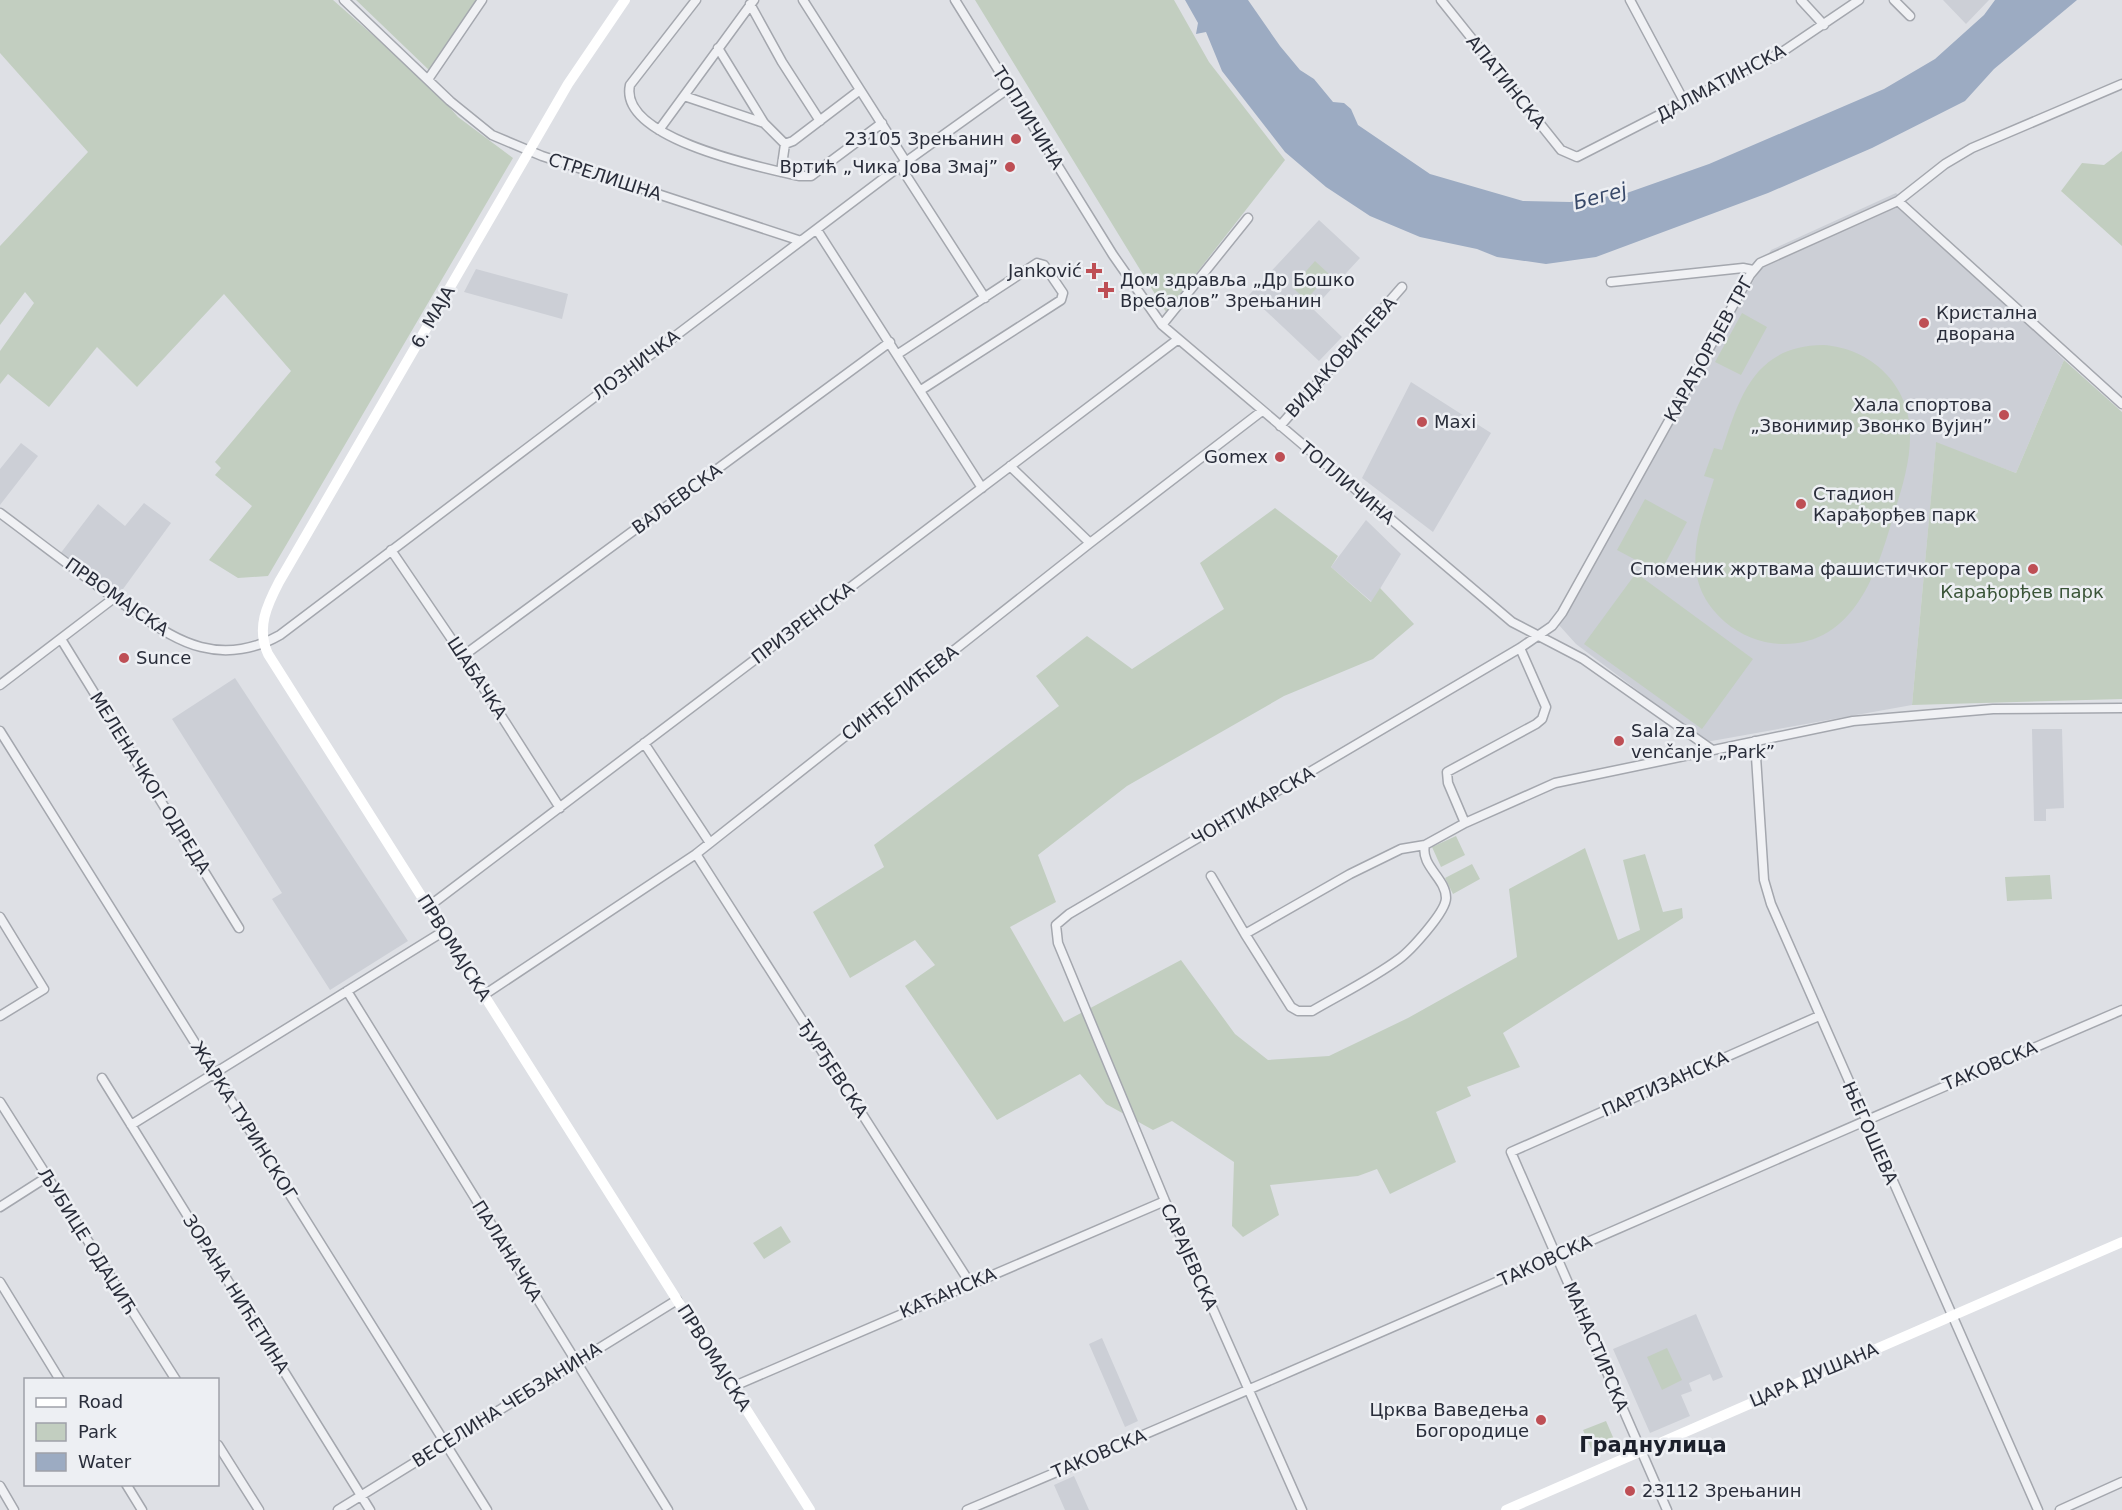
<svg xmlns="http://www.w3.org/2000/svg" width="2122" height="1510" viewBox="0 0 2122 1510" font-family="'DejaVu Sans',sans-serif">
<style>
.built{fill:#cccfd6}
.green{fill:#c2cec0}
.water{fill:#9cabc2}
.lines{fill:none;stroke-linecap:round;stroke-linejoin:round}
.street-casing{stroke:#a4a7ae;stroke-width:11}
.street{stroke:#f0f1f4;stroke-width:8}
.secondary{stroke:#fff;stroke-width:10}
.poi-dot{fill:#be4f55;stroke:#edeff3;stroke-width:2}
.labels{text-anchor:middle;stroke-width:5;stroke-linejoin:round;paint-order:stroke}
.street-label{font-size:18px;fill:#292d3a;stroke:#edeff3}
.poi-label{font-size:18px;fill:#292d3a;stroke:#edeff3;text-anchor:end}
.park-label{font-size:18px;fill:#3a5438;stroke:#edeff3}
.water-label{font-size:20px;font-style:italic;fill:#384969;stroke:#edeff3}
.quarter-label{font-size:21px;font-weight:bold;fill:#1b1f2b;stroke:#edeff3}
</style>
<rect width="100%" height="100%" fill="#dee0e5"/>
<path class="built" d="M1943,0H1989L1966,24Z
M1896,193L2064,360L2016,473L1936,443L1912,705L1706,742L1576,644L1558,624L1771,250Z
M1319,220L1360,258L1313,309L1342,337L1319,361L1249,295Z
M476,269L568,294L562,319L464,292Z
M1411,382L1491,433L1433,532L1362,478Z
M21,443L38,456L0,505V469Z
M144,503L171,523L118,596L60,554L98,504L125,526Z
M1366,520L1401,554L1372,602L1331,567Z
M235,678L408,941L330,990L272,899L282,893L172,719Z
M2032,729H2062L2064,808L2046,809V821H2034Z
M1696,1314L1723,1377L1713,1381L1710,1374L1689,1383L1692,1391L1681,1395L1690,1416L1650,1433L1613,1349Z
M1102,1338L1138,1421L1125,1427L1089,1344Z
M1074,1476L1089,1510H1065L1054,1485Z"/>
<path class="green" d="M0,0H333L432,87L458,117L513,158L268,576L238,578L209,560L252,506L215,475L221,468L215,462L291,371L224,294L137,387L97,347L49,407L8,374L0,384V351L34,303L25,292L0,325V246L88,152L0,53Z
M356,0H476L430,71Z
M975,0H1174L1209,62L1285,160L1166,312Z
M2122,151V246L2061,191L2082,163L2104,165Z
M1315,261L1329,274L1306,300L1292,287Z
M1742,313L1767,327L1741,375L1715,362Z
M1823,345C1872,348 1912,387 1910,437C1910,464 1901,491 1893,517C1877,573 1854,644 1784,644C1762,644 1742,636 1725,622C1677,580 1698,530 1714,479L1704,476L1714,448L1722,450C1740,395 1755,346 1823,345Z
M2064,360L2122,412V699L1912,705L1936,442L2016,473Z
M1645,499L1687,522L1660,573L1617,550Z
M1275,508L1338,556L1331,567L1371,602L1380,588L1414,624L1373,659L1284,696L1127,786L1038,855L1056,902L1010,927L1064,1022L1181,960L1235,1034L1268,1060L1329,1056L1408,1018L1517,957L1509,889L1585,848L1618,940L1640,930L1623,860L1645,854L1663,912L1682,908L1683,918L1503,1033L1520,1067L1467,1087L1471,1096L1436,1112L1456,1162L1390,1194L1377,1169L1358,1176L1270,1185L1279,1215L1243,1237L1232,1226L1234,1162L1172,1121L1153,1130L1106,1104L1080,1074L997,1120L905,986L935,965L915,940L850,978L813,912L884,867L874,845L1059,706L1036,676L1087,636L1132,669L1224,609L1200,563Z
M1636,573L1753,659L1702,729L1584,644Z
M1456,836L1465,855L1441,867L1432,847Z
M1472,864L1480,879L1453,894L1445,878Z
M2050,875L2052,899L2007,901L2005,877Z
M781,1226L791,1242L764,1259L753,1243Z
M1667,1348L1682,1380L1662,1390L1647,1357Z
M1606,1421L1616,1444L1593,1453L1583,1430Z"/>
<path class="water" d="M1185,0H1248L1280,46L1300,70L1314,79L1333,102L1344,103L1351,109L1358,125L1430,174L1523,201L1570,202L1624,194L1709,164L1884,89L1935,59L1984,15L1995,0H2077L1994,69L1965,101L1872,148L1768,193L1596,257L1546,264L1497,257L1477,249L1420,237L1370,216L1326,187L1285,152L1222,71L1206,32L1196,34L1198,23Z"/>
<g class="lines">
<g class="street-casing">
<path id="street" d="M344,0L450,101L492,135L542,156L801,241
M696,0L630,85C618,139 764,168 799,176H811L882,123
M803,0L906,162
M955,0L1113,255L1162,325L1512,622L1583,659L1711,749
M1441,0L1561,150L1577,157L1782,52L1859,0
M1630,0L1685,103
M1801,0L1824,25
M1894,0L1910,16
M750,4L782,62L820,121
M718,48L764,123L785,144L793,141L860,90
M429,78L482,0
M684,96L764,123
M659,130L754,0
M900,166L985,298
M781,172L785,144
M1898,201L2122,404
M817,230L982,488
M1611,282L1743,268L1753,270
M1162,325L1248,218
M898,354L1037,263L1044,265L1063,293L1061,300L921,390
M1280,426L1402,287
M1010,466L1090,543
M0,513C43,545 85,578 129,608C152,623 174,640 201,647C228,654 256,649 280,635L900,166L1009,88
M391,550L463,656L560,808
M61,639L239,928
M463,656L890,342
M0,685L114,598
M0,731L487,1510
M1755,741L1764,880L1771,904L2038,1510
M644,743L710,843
M1465,823L1448,783L1447,772L1536,724L1542,719L1546,707L1520,648
M1425,845C1420,866 1446,878 1446,898C1446,912 1410,951 1399,959C1372,979 1341,994 1312,1011H1298L1291,1007L1245,934L1350,874L1401,849L1425,845L1465,823L1555,783L1853,721L1993,709L2122,708
M696,854L970,1283
M1211,876L1245,934
M428,907L1177,340
M0,917L44,989L0,1016
M347,991L668,1510
M484,995L696,854L1090,543L1262,411
M102,1078L370,1510
M0,1102L176,1380
M131,1125L444,931
M0,1207L47,1177
M0,1282L60,1380
M732,1387L1165,1201
M218,1445L259,1510
M126,1484L142,1510
M0,1486L14,1510
M338,1510L677,1300
M967,1510C1354,1347 1736,1175 2122,1010
M1302,1510L1165,1201L1058,943L1056,925L1069,914L1520,648L1552,626L1562,613L1750,275L1760,263L1898,201L1945,164L1972,148L2122,84
M1667,1510L1511,1152L1819,1016
M2060,1510L2122,1482"/>
</g>
<use href="#street" class="street"/>
<path class="secondary" d="M625,0L568,84L279,582C267,605 256,628 268,654L810,1510
M1506,1510L2122,1242"/>
</g>
<g class="poi-dot">
<circle cx="1016" cy="139" r="6"/>
<circle cx="1010" cy="167" r="6"/>
<path d="M1091 262h6v6h6v6h-6v6h-6v-6h-6v-6h6z"/>
<path d="M1103 281h6v6h6v6h-6v6h-6v-6h-6v-6h6z"/>
<circle cx="1924" cy="323" r="6"/>
<circle cx="2004" cy="415" r="6"/>
<circle cx="1422" cy="422" r="6"/>
<circle cx="1280" cy="457" r="6"/>
<circle cx="1801" cy="504" r="6"/>
<circle cx="2033" cy="569" r="6"/>
<circle cx="124" cy="658" r="6"/>
<circle cx="1619" cy="741" r="6"/>
<circle cx="1541" cy="1420" r="6"/>
<circle cx="1630" cy="1491" r="6"/>
</g>
<g class="labels">
<g class="street-label">
<text transform="translate(1506 82) rotate(51)" y="6">АПАТИНСКА</text>
<text transform="translate(1721 83) rotate(-28)" y="6">ДАЛМАТИНСКА</text>
<text transform="translate(1028 118) rotate(58)" y="6">ТОПЛИЧИНА</text>
<text transform="translate(605 177) rotate(18)" y="6">СТРЕЛИШНА</text>
<text transform="translate(433 317) rotate(-60)" y="6">6. МАЈА</text>
<text transform="translate(1709 349) rotate(-61)" y="6">КАРАЂОРЂЕВ ТРГ</text>
<text transform="translate(1341 357) rotate(-48)" y="6">ВИДАКОВИЋЕВА</text>
<text transform="translate(636 365) rotate(-37)" y="6">ЛОЗНИЧКА</text>
<text transform="translate(1347 483) rotate(40)" y="6">ТОПЛИЧИНА</text>
<text transform="translate(677 499) rotate(-36)" y="6">ВАЉЕВСКА</text>
<text transform="translate(117 597) rotate(35)" y="6">ПРВОМАЈСКА</text>
<text transform="translate(803 623) rotate(-37)" y="6">ПРИЗРЕНСКА</text>
<text transform="translate(477 678) rotate(57)" y="6">ШАБАЧКА</text>
<text transform="translate(900 693) rotate(-38)" y="6">СИНЂЕЛИЋЕВА</text>
<text transform="translate(150 783) rotate(58)" y="6">МЕЛЕНАЧКОГ ОДРЕДА</text>
<text transform="translate(1253 806) rotate(-30)" y="6">ЧОНТИКАРСКА</text>
<text transform="translate(454 948) rotate(58)" y="6">ПРВОМАЈСКА</text>
<text transform="translate(1990 1066) rotate(-23)" y="6">ТАКОВСКА</text>
<text transform="translate(833 1069) rotate(57)" y="6">ЂУРЂЕВСКА</text>
<text transform="translate(1665 1084) rotate(-24)" y="6">ПАРТИЗАНСКА</text>
<text transform="translate(244 1121) rotate(58)" y="6">ЖАРКА ТУРИНСКОГ</text>
<text transform="translate(1870 1133) rotate(66)" y="6">ЊЕГОШЕВА</text>
<text transform="translate(87 1241) rotate(58)" y="6">ЉУБИЦЕ ОДАЏИЋ</text>
<text transform="translate(507 1251) rotate(58)" y="6">ПАЛАНАЧКА</text>
<text transform="translate(1189 1257) rotate(66)" y="6">САРАЈЕВСКА</text>
<text transform="translate(1545 1261) rotate(-24)" y="6">ТАКОВСКА</text>
<text transform="translate(948 1293) rotate(-23)" y="6">КАЋАНСКА</text>
<text transform="translate(236 1294) rotate(58)" y="6">ЗОРАНА НИЋЕТИНА</text>
<text transform="translate(1596 1347) rotate(67)" y="6">МАНАСТИРСКА</text>
<text transform="translate(714 1358) rotate(58)" y="6">ПРВОМАЈСКА</text>
<text transform="translate(1814 1375) rotate(-23)" y="6">ЦАРА ДУШАНА</text>
<text transform="translate(507 1405) rotate(-32)" y="6">ВЕСЕЛИНА ЧЕБЗАНИНА</text>
<text transform="translate(1099 1454) rotate(-23)" y="6">ТАКОВСКА</text>
</g>
<g class="poi-label">
<text x="1004" y="145">23105 Зрењанин</text>
<text x="998" y="173">Вртић „Чика Јова Змај”</text>
<text x="1082" y="277">Janković</text>
<text x="1120" y="286" text-anchor="start">Дом здравља „Др Бошко<tspan x="1120" dy="21">Вребалов” Зрењанин</tspan></text>
<text x="1936" y="319" text-anchor="start">Кристална<tspan x="1936" dy="21">дворана</tspan></text>
<text x="1992" y="411">Хала спортова<tspan x="1992" dy="21">„Звонимир Звонко Вујин”</tspan></text>
<text x="1434" y="428" text-anchor="start">Maxi</text>
<text x="1268" y="463">Gomex</text>
<text x="1813" y="500" text-anchor="start">Стадион<tspan x="1813" dy="21">Карађорђев парк</tspan></text>
<text x="2021" y="575">Споменик жртвама фашистичког терора</text>
<text x="136" y="664" text-anchor="start">Sunce</text>
<text x="1631" y="737" text-anchor="start">Sala za<tspan x="1631" dy="21">venčanje „Park”</tspan></text>
<text x="1529" y="1416">Црква Ваведења<tspan x="1529" dy="21">Богородице</tspan></text>
<text x="1642" y="1497" text-anchor="start">23112 Зрењанин</text>
</g>
<g class="park-label">
<text x="2022" y="598">Карађорђев парк</text>
</g>
<g class="water-label">
<text transform="translate(1600 196) rotate(-15)" y="7">Бегеј</text>
</g>
<g class="quarter-label">
<text x="1653" y="1452">Граднулица</text>
</g>
</g>
<rect x="24" y="1378" width="195" height="108" fill="#edeff3" stroke="#9fa1a9" stroke-width="1.5"/>
<rect x="36" y="1398" width="30" height="9" fill="#ffffff" stroke="#9fa1a9" stroke-width="1.5"/>
<text x="78" y="1408" font-size="18" fill="#292d3a">Road</text>
<rect x="36" y="1423" width="30" height="18" fill="#c2cec0" stroke="#9fa1a9" stroke-width="1.5"/>
<text x="78" y="1438" font-size="18" fill="#292d3a">Park</text>
<rect x="36" y="1453" width="30" height="18" fill="#9cabc2" stroke="#9fa1a9" stroke-width="1.5"/>
<text x="78" y="1468" font-size="18" fill="#292d3a">Water</text>
</svg>
